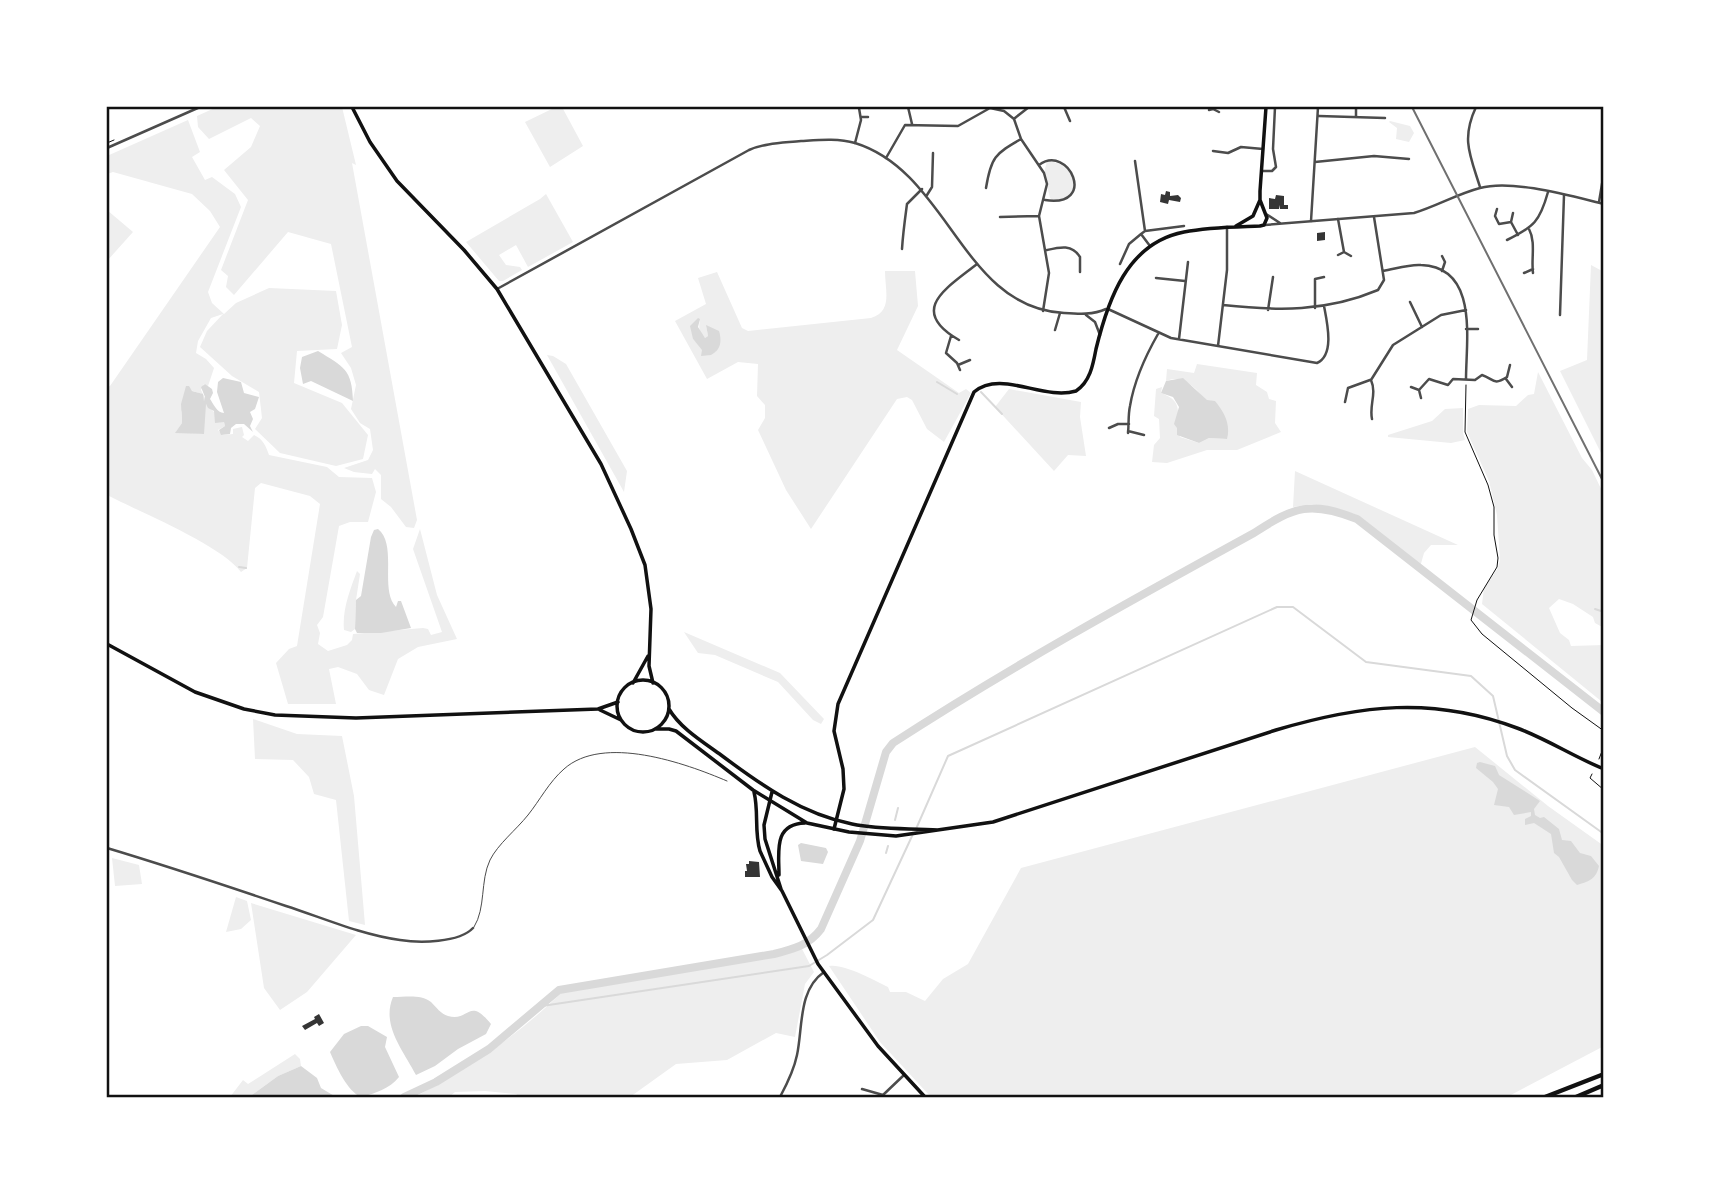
<svg xmlns="http://www.w3.org/2000/svg" width="1711" height="1204" viewBox="0 0 1711 1204" font-family="'Varela Round',sans-serif">
<style>
.green{fill:#eee;fill-rule:evenodd}
.water{fill:#d9d9d9}
.lines{fill:none;stroke-linecap:round;stroke-linejoin:round}
.stream{stroke:#d9d9d9;stroke-width:2}
.river{stroke:#d9d9d9;stroke-width:8}
.building{fill:#353535}
.path{stroke:#111;stroke-width:1}
.service{stroke:#4c4c4c;stroke-width:1}
.minor{stroke:#4c4c4c;stroke-width:2.5}
.tertiary{stroke:#4c4c4c;stroke-width:2.5}
.secondary{stroke:#111;stroke-width:3.5}
.trunk{stroke:#111;stroke-width:3.5}
.motorway{stroke:#111;stroke-width:4.5}
.rail{stroke:#707070;stroke-width:2}
.neatline{fill:none;stroke:#111;stroke-width:2.5}
</style>
<rect width="100%" height="100%" fill="#fff"/>
<path class="green" d="M217,107H342L356,165L352,163L417,520L414,528L406,527L391,507L381,499V475L375,469L372,474L354,472L344,468L368,460L373,450L370,429L360,423L351,409L356,385L351,368L341,353L352,347L331,244L288,232L234,295L226,287L228,276L221,270L248,200L224,170L251,147L260,126L251,118L209,139L198,127L197,116Z
M556,107H562L583,146L550,167L525,122Z
M188,120L200,152L192,157L205,180L212,177L235,194L241,207L208,292L212,303L224,314L236,303L269,288L336,291L342,325L337,349L297,351L294,383L342,403L368,435L363,459L336,466L280,453L255,429L262,418L259,392L232,376L200,347L207,331L223,314L211,318L198,341L196,353L206,359L214,368L208,386L204,384L201,390L206,400H202V394L190,390L181,412L182,423L176,432L204,434V404H206L224,422L225,426L218,430L223,435L233,434V429L242,427L244,435L242,437L248,441L254,435C263,439 266,446 269,455L327,467L339,477L372,478L376,492L368,522H350L339,526L323,617L317,625L320,633L318,644L328,651L347,645L352,640L353,634L423,628L428,629L431,635L442,632L413,549L420,529L437,595L457,639L418,647L398,659L384,695L369,690L357,674L338,667L329,669L336,704H288L276,663L289,649L297,646L320,504L310,496L261,483L255,488L247,568L241,572C221,545 140,512 107,495V387L110,386L220,227L210,211L192,194L113,172L107,174V156Z
M1390,121L1410,126L1414,133L1409,142L1396,139L1397,128L1389,122Z
M1047,161C1082,164 1083,202 1054,201L1050,198L1044,173Z
M546,194L573,242L528,267L516,245L499,255L506,265L520,267L522,270L503,281H499L466,242L540,199Z
M107,210L133,232L107,261Z
M1591,265L1604,272V459L1560,371L1587,360Z
M885,271H915L918,306L897,350L959,393L966,389L971,393L944,442L927,429L912,400L907,397L897,399L811,529L786,490L758,430L765,418V405L757,396L758,364L738,362L707,379L675,321L706,304L698,278L717,272L742,328L748,331L871,318C893,311 885,291 885,271ZM700,319C699,328 698,331 705,338L708,336L706,325L716,352L703,350L693,339Z
M547,355L553,356L566,364L627,471L624,492Z
M1197,364L1257,373L1256,385L1267,392L1269,399L1276,401L1275,423L1281,432L1237,450H1207L1167,463L1152,462L1154,445L1160,438L1159,419L1154,416L1156,389L1162,387L1161,393C1188,403 1173,416 1180,437L1199,443L1209,438L1226,439C1216,419 1195,368 1166,381L1167,369L1194,373Z
M1538,372L1582,458L1592,470L1604,495V628L1595,623L1593,617L1573,604L1559,599L1549,608L1560,633L1569,640L1571,646L1604,645V700L1601,701L1482,604L1484,588L1498,568L1500,560L1497,515L1489,481L1467,432L1468,409L1479,405L1516,406L1528,395L1534,394Z
M1009,389L1081,402L1080,417L1086,456L1068,455L1054,471L995,407Z
M1463,408V433L1465,440L1451,443L1388,437V435L1432,421L1445,409Z
M1295,471L1458,545H1431L1424,553L1420,567L1355,514L1312,504L1293,507Z
M357,571L360,574L356,600L355,629L351,632L344,630C342,610 350,590 357,571Z
M684,632L780,673L824,719L821,724L813,720L778,682L715,655L698,653Z
M253,719L297,734L342,736L354,796L365,925L349,921L336,800L314,794L309,777L293,760L255,759Z
M1475,747L1548,806L1604,846V1046L1507,1097H931L880,1042L829,966C843,963 874,980 888,987L890,992H906L925,1001L943,979L968,964L1021,868Z
M112,858L139,865L142,884L115,886Z
M236,897L247,901L251,920L241,929L226,932Z
M251,903L356,935L307,992L280,1010L264,988Z
M802,949L814,972L805,984L795,1037L776,1033L727,1060L676,1064L630,1097H520L516,1094L485,1091L455,1092L449,1097H415C468,1068 519,1035 562,992L783,955Z
M295,1054L300,1059L301,1066L278,1076L249,1097H230L243,1080L248,1084Z"/>
<path class="water" d="M698,318L700,319L698,327L705,338L708,336L706,325L719,331C722,341 721,350 711,355L701,356L702,350L693,339L690,326Z
M318,351C344,367 352,369 353,401L311,381L303,384L300,368L302,357Z
M223,378L241,382L244,393L259,397L255,409L250,412L253,419L250,426L253,432L244,424H236L231,428L230,434L221,435L219,430L225,426L224,422L215,423L214,411L208,408L206,404L204,434L175,433L182,423L181,404L186,386H189L192,391L203,394L204,401L205,397L201,387L205,384L212,389L213,393L210,399C213,403 217,413 224,413L217,392L218,382Z
M1183,378L1207,400L1215,401C1224,412 1231,424 1227,439L1209,438L1199,443L1177,435V428L1174,424L1179,407L1173,397L1161,393L1166,381Z
M378,529C398,545 379,590 396,607L398,601H401L411,628L381,633H357L355,629L356,600L361,596L371,537L374,530Z
M1480,762L1495,766L1499,775L1540,801L1534,809L1535,815L1540,818L1544,817L1559,829L1562,840L1571,841L1580,853L1591,856L1599,866C1596,879 1590,881 1577,885L1572,880L1559,857L1554,853L1551,834L1534,823L1525,825V819L1531,816V812L1514,815L1509,807L1494,805L1498,789L1493,782L1476,768L1477,763Z
M801,843L826,848L828,852L823,864L801,861L798,845Z
M393,997C406,997 421,994 431,1002C436,1007 441,1014 448,1016C470,1022 468,996 491,1024L486,1034L458,1049L435,1066L416,1075C403,1050 381,1025 393,997Z
M361,1026H368L387,1037L385,1047L399,1077C389,1089 376,1093 361,1097C347,1091 336,1066 330,1052L344,1034Z
M301,1066L317,1078L321,1088L336,1097H249L278,1076Z"/>
<g class="lines">
<path class="stream" d="M937,382L957,394
M981,392L1002,414
M239,567L246,568
M1595,609L1604,612
M895,820L898,808
M916,829L948,756L1277,607H1293L1366,662L1471,676L1493,696L1507,756L1515,770L1604,834
M886,853L888,846
M542,1006L809,966L827,955L873,920L913,834"/>
<path class="river" d="M404,1097L436,1082L489,1049L559,990L774,954C794,949 809,945 821,929L860,841L886,752L893,743C1010,667 1132,600 1254,533C1295,506 1311,501 1357,519L1604,712"/>
</g>
<path class="building" d="M1166,191L1170,192V196L1178,195L1181,198L1180,202L1169,200L1168,204L1160,202L1161,194L1165,195Z
M1276,195L1284,196V205H1288V209H1280L1279,205V209H1269V198L1275,199Z
M1325,232V240L1317,241V233Z
M749,861L759,862L760,877H745V871H747L746,864H749Z
M319,1014L324,1023L319,1026L317,1023L305,1030L302,1026L315,1019L314,1017Z"/>
<g class="lines">
<path class="path" d="M107,143L114,140
M1466,385L1465,432L1488,485L1494,507V535L1498,558L1497,567L1477,600L1471,620L1482,634L1572,708L1604,731
M1599,759L1604,746
M1592,774L1590,778L1604,790"/>
<path class="service" d="M474,927C486,908 480,881 490,860C498,844 516,830 528,815C540,800 549,782 564,769C603,734 685,763 727,781"/>
<path class="minor" d="M908,107L912,124
M1064,107L1070,121
M1476,107C1461,139 1470,155 1480,187
M1209,110L1213,109L1219,112
M1319,116L1385,118
M861,117H868
M1356,117V107
M1015,118L1029,107
M855,143L861,120L859,108
M1213,151L1228,153L1241,147L1263,149
M886,158L905,125L958,126L990,108L1004,111L1014,119L1021,139L1044,173L1047,184L1039,216L1049,273L1043,311
M1135,161L1145,231L1141,234L1150,246
M1315,162L1374,156L1409,159
M1039,165C1069,143 1098,208 1045,200
M1262,171H1272L1276,167L1273,149L1275,107
M986,188C991,157 995,154 1021,139
M927,195L932,187L933,153
M1599,202L1604,172
M1497,209L1495,216L1499,224L1511,222L1513,213
M1000,217L1039,216
M1311,221L1318,107
M1511,222L1518,235
M1529,229C1536,242 1531,259 1533,273
M1145,231L1184,226
M1507,240C1534,227 1540,221 1548,192
M902,249C903,233 905,219 907,204L922,189
M1047,250C1060,247 1072,244 1080,257V272
M1344,252L1351,256
M1338,255L1344,252L1338,219
M1120,264L1129,244L1141,234
M1383,271C1395,269 1409,264 1421,265C1479,267 1466,340 1466,379
M1442,271L1445,262L1442,256
M1524,273L1533,269
M1156,278L1185,281
M1410,302L1422,327
M1223,305C1278,311 1326,312 1378,290L1384,280L1374,217
M1315,308V279L1324,277
M1108,309L1171,338L1317,363C1335,355 1327,322 1324,306
M1268,310L1273,277
M1560,315L1564,195
M1466,329H1478
M1055,330L1060,313
M951,336L946,353L957,363L960,370
M1179,339L1188,262
M959,340C907,310 947,288 977,264
M1218,346L1227,270V227
M958,365L970,360
M1506,379L1512,387
M1411,387L1419,390L1421,398
M1419,390L1429,379L1448,385L1453,379L1475,380L1482,375C1494,379 1493,386 1507,377L1510,365
M1345,402L1348,388L1370,380
M1372,419C1369,405 1377,394 1371,380L1393,345L1441,315L1466,310
M1109,428L1118,424H1129
M1128,431L1144,435
M1128,433C1129,424 1128,415 1130,406C1134,382 1146,355 1158,334
M107,848C167,866 227,886 286,906C323,918 362,935 400,940C419,943 459,943 473,928
M862,1089L883,1095L904,1075"/>
<path class="tertiary" d="M107,148L200,107
M1266,214L1280,223
M1265,225L1414,213C1437,206 1457,194 1480,188C1512,179 1571,196 1604,204
M497,289L749,150C765,143 783,143 801,141C818,140 838,138 855,143C949,172 962,308 1064,313C1079,314 1093,315 1106,309
M1086,315L1095,322L1100,335
M780,1097C787,1084 794,1070 797,1055C803,1027 798,990 824,972"/>
<path class="secondary" d="M1236,226L1253,216L1260,200
M1260,226L1264,225L1267,218L1260,200V191L1266,107
M834,829L844,789L843,769L834,731L838,704L974,392C1001,369 1043,401 1076,391C1090,382 1093,365 1096,349C1108,300 1127,243 1184,232C1209,227 1235,227 1260,226"/>
<path class="trunk" d="M352,107L370,142L397,181L464,250L497,289L601,464L631,529L645,565L651,609L649,666L653,683
M107,644L195,692L244,709L275,715L356,718L598,709L618,702
M617 706a26 26 0 1 1 52 0a26 26 0 1 1-52 0Z
M633,683L648,656
M669,709C680,728 703,742 721,755C761,785 802,814 852,824C880,830 909,828 938,830
M600,710L621,720
M655,729H669L676,731L753,790L807,823L849,832L896,836L993,822L1276,730C1360,705 1433,696 1517,728C1547,739 1574,757 1604,769
M754,792C759,812 754,831 760,851L772,877L782,891L818,964L878,1046L925,1097
M772,792L764,825L765,839L781,889
M779,875C779,852 773,824 805,823"/>
<path class="motorway" d="M1545,1097L1604,1074
M1576,1097L1604,1085"/>
<path class="rail" d="M1412,107L1604,483"/>
</g>
<rect width="1711" height="1204" fill="none" stroke="#ffffff" stroke-width="217"/>
<rect x="108" y="108" width="1494" height="988" class="neatline"/>
</svg>
